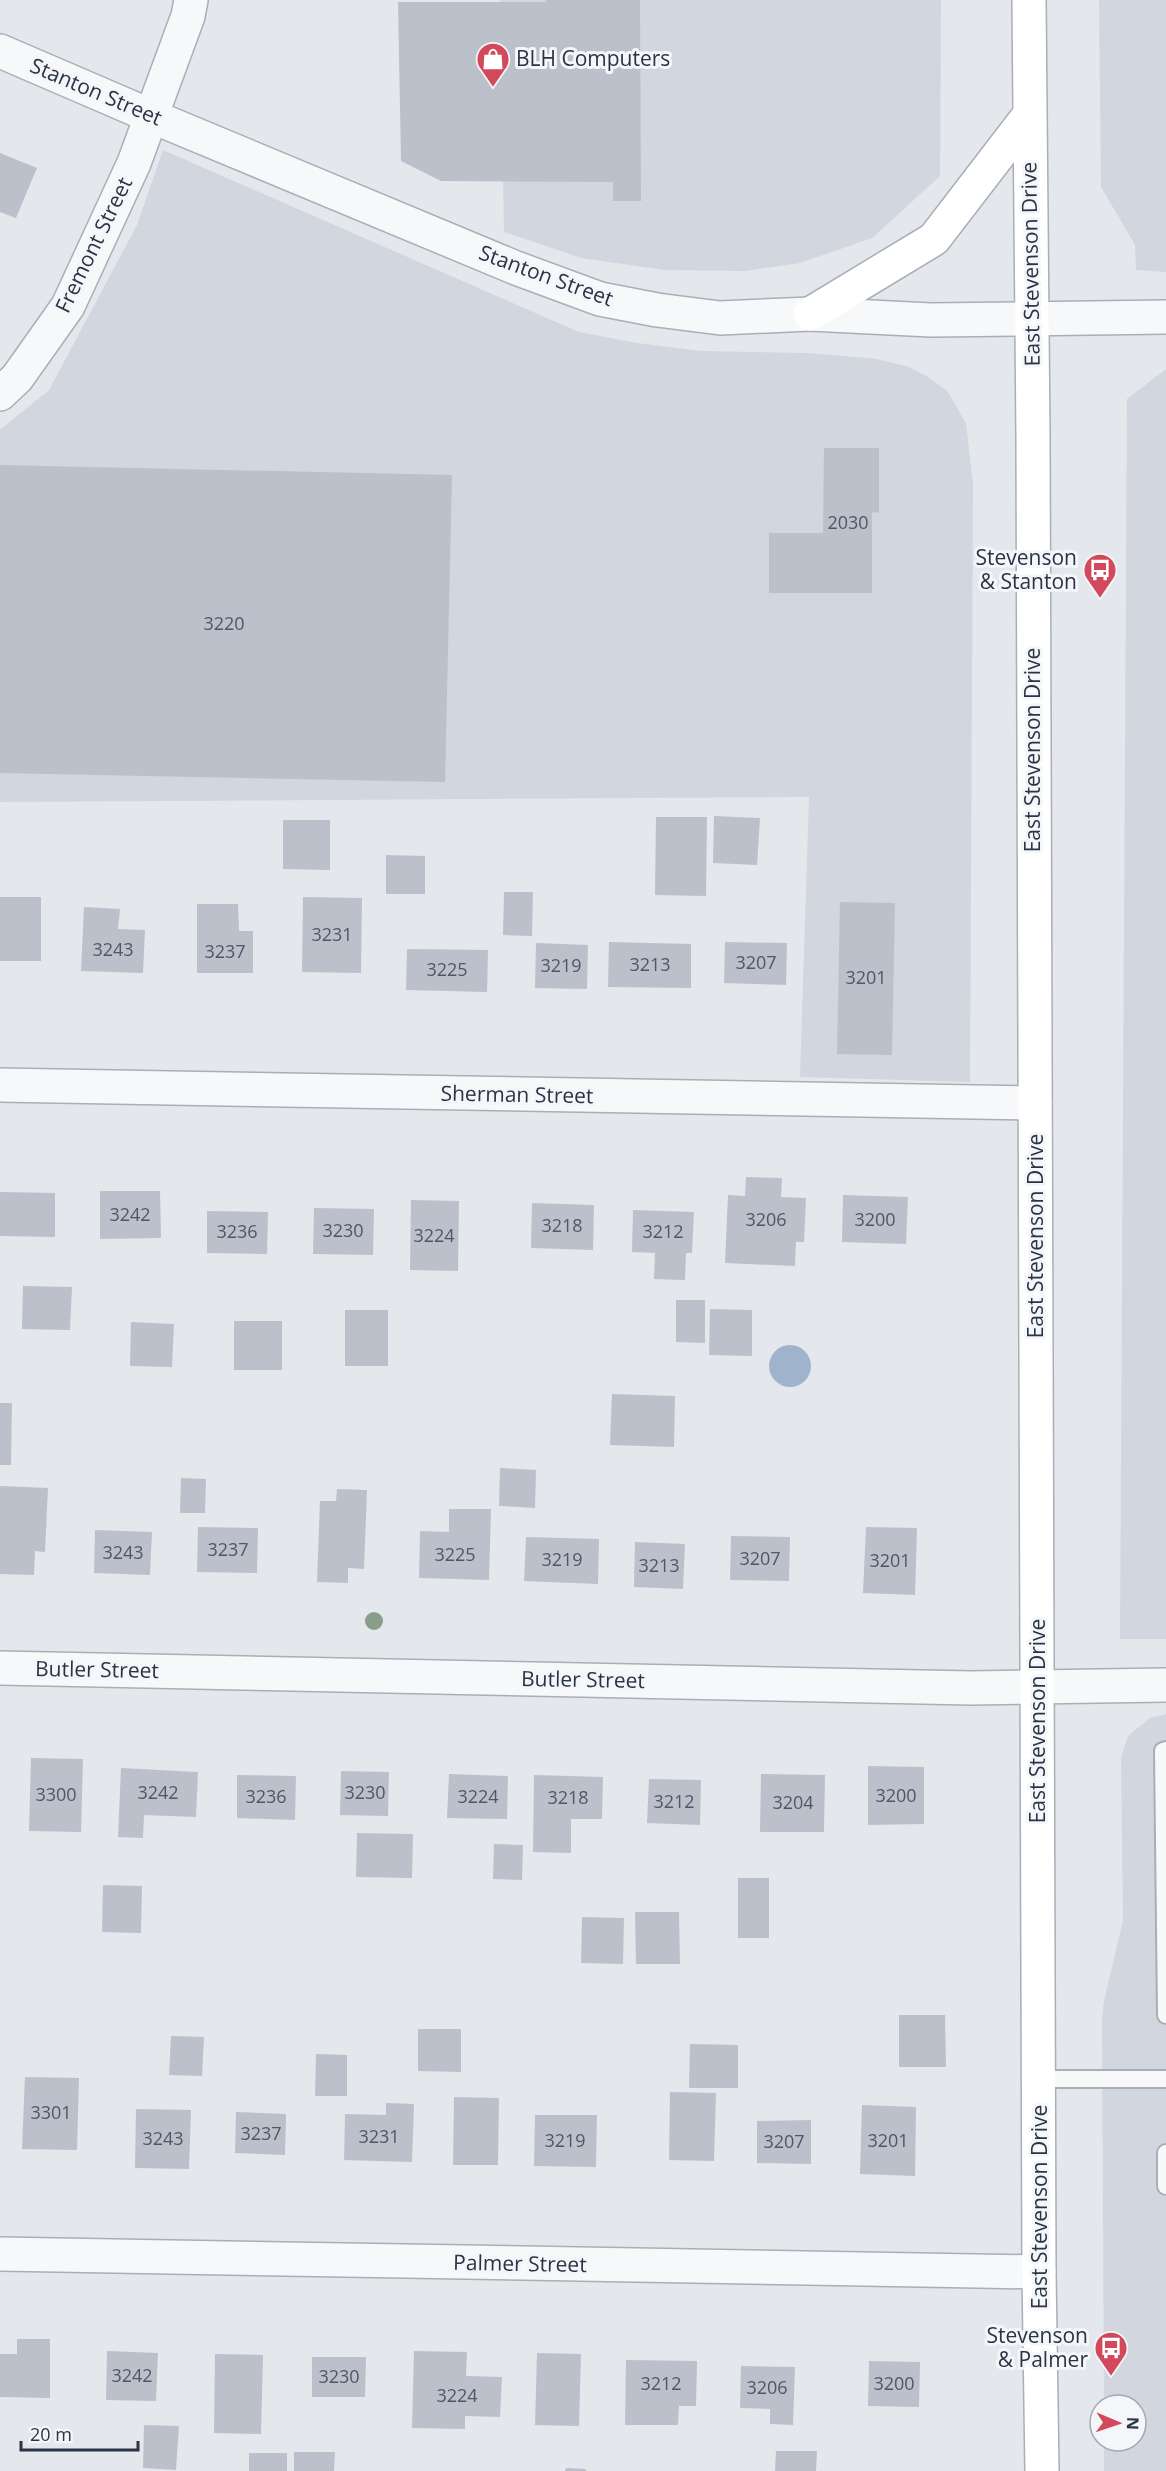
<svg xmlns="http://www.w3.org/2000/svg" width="1166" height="2471" viewBox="0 0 1166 2471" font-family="'Open Sans',sans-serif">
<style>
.built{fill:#d2d6de}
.water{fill:#9fb4cc}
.building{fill:#bbc0ca}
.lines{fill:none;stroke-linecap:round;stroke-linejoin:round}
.service-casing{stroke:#a9aeb7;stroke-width:20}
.minor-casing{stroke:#a9aeb7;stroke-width:36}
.secondary-casing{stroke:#a9aeb7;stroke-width:36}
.service{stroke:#f7f8fa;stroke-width:16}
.minor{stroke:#f7f8fa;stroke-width:33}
.secondary{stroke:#fff;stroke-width:33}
.tree{fill:#899d89}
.labels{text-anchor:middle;stroke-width:6;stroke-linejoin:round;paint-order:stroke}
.number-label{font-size:18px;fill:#4f5766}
.poi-label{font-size:21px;fill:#2b3445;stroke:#f4f6f9;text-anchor:end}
.street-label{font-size:21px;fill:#2b3445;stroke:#f4f6f9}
</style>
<rect width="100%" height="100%" fill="#e4e7ec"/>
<path class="built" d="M500,0H941L940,176L872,238L800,263L744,271L665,270L581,258L504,232Z
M1099,0H1166V272L1136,270L1135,245L1101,187Z
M163,150L579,332L637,343L701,351L808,353L877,359L909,367L930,378L948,392L966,423L973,484L970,1082L800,1077L809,797L0,802V430L49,390L137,225Z
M1166,369V1639H1120L1127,399Z
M1166,1714V2471H1104V2441H1136V2405H1104L1102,2018L1104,2001L1123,1920L1121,1757L1128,1736L1150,1718Z"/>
<path class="water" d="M769 1366a21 21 0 1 1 42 0a21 21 0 1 1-42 0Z"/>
<path class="building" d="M546,0H640L641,201H613V182L441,181L401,161L398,2H546Z
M0,153L37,168L16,218L0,212Z
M824,448H879V513L872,512V593H769V533H823Z
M0,465L452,475L445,782L0,773Z
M714,816L760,818L757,865L713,863Z
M656,817H707L706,896L655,895Z
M283,820H330V870L283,869Z
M386,855L425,856V894H386Z
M504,892H533L532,936L503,935Z
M0,897H41V961H0Z
M303,897L362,898L361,973L302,972Z
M840,902L895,903L892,1055L837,1054Z
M197,904H238L239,931H253V973H197Z
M84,907L120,909L118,929L145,930L143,973L81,971Z
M609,942L691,944V988L608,987Z
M725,942L787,943L786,985L724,983Z
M536,943L588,945L587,989L535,988Z
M407,949L488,950L487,992L406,990Z
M746,1177L782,1178L781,1197L806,1198L804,1242H796L795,1266L725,1263L728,1195L745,1196Z
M100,1191H160L161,1238L100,1239Z
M0,1192L55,1193V1237L0,1236Z
M843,1195L908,1197L906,1244L842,1242Z
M411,1200L459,1201L458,1271L410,1270Z
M532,1203L594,1205L593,1250L531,1248Z
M314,1208L374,1209L373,1255L313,1254Z
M633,1210L694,1212L692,1253H686L685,1280L654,1279L655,1253L632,1252Z
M207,1211L268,1212L267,1254L207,1253Z
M23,1286L72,1287L70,1330L22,1329Z
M676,1300H705V1343L676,1342Z
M710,1309L752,1310V1356L709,1355Z
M345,1310H388V1366H345Z
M234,1321H282V1370H234Z
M131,1322L174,1324L172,1367L130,1366Z
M612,1394L675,1396L674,1447L610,1445Z
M0,1403H12L11,1465H0Z
M500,1468L536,1470L535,1508L499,1506Z
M181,1478L206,1479L205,1513H180Z
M0,1486L48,1488L45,1552L35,1551L34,1575L0,1574Z
M337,1489L367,1490L364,1569L348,1568V1583L317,1582L320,1501H336Z
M449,1509H491L489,1580L419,1578L420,1531L449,1532Z
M198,1527L258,1528L257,1573L197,1572Z
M866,1527L917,1528L915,1595L863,1593Z
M95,1530L152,1532L150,1575L94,1573Z
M731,1536L790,1537L789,1581L730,1580Z
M526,1537L599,1539L598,1584L524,1581Z
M635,1542L685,1544L683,1589L634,1587Z
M31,1758L83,1759L81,1832L29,1831Z
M868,1766L924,1767V1824L868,1825Z
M121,1768L198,1772L196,1817L144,1815L143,1838L118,1837Z
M341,1771L389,1772L388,1816L340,1815Z
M449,1774L508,1776L507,1819L447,1818Z
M761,1774L825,1775L824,1832H760Z
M237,1775L296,1776L295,1820L237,1818Z
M534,1775L603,1777L602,1819H571V1853L533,1852Z
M649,1779L701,1780L700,1825L647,1823Z
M357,1833L413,1834L412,1878L356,1877Z
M494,1844L523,1845L522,1880L493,1879Z
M738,1878H769V1938H738Z
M103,1885L142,1886L141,1933L102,1932Z
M635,1912H679L680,1964H636Z
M582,1917L624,1918L623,1964L581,1963Z
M899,2015H945L946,2067H899Z
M418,2029H461V2072L418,2071Z
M171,2036L204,2037L202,2076L169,2075Z
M690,2044L738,2045V2088H689Z
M316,2054L347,2055V2096H315Z
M25,2077L79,2078L77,2150L22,2149Z
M670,2092L716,2093L714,2161L669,2160Z
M454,2097L499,2098L498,2165H453Z
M386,2103L414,2104L412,2162L344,2160L345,2114L386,2115Z
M862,2105L916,2107L915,2176L860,2174Z
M136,2109L191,2110L189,2169L135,2168Z
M236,2112L286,2114L285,2155L235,2153Z
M535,2115H597L596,2167L534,2166Z
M811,2120V2164L757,2163V2121Z
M17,2339H50V2398L0,2397V2354H17Z
M107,2351L158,2353L156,2401L106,2400Z
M414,2351L467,2352L466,2376L502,2377L500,2417L465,2416V2429L412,2428Z
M537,2353L581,2354L579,2426L535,2425Z
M215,2354L263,2355L261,2434L214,2433Z
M312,2357H366L365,2397H312Z
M626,2360L697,2361L696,2406H679L678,2425H625Z
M869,2361L920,2362L919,2407L868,2406Z
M741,2366L795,2367L793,2425L770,2424V2409L740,2408Z
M144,2425L179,2426L176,2470L143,2468Z
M776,2451H817L816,2471H775Z
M294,2452H335L334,2471H294Z
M249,2453H287V2471H249Z
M566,2468L586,2469V2471H565Z"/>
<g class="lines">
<g class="service-casing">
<path id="service" d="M1166,1750L1163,1751L1166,2015
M1040,2079H1166
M1166,2186V2153"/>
</g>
<g class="minor-casing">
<path id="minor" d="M0,51L151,116L516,268L600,299L657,310L720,318L810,314L931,320L1166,317
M0,394L17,378L68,306L134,163L188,16L191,0
M0,1085L1035,1103
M0,1668L971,1688L1166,1685
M0,2254L1039,2272"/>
</g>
<g class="secondary-casing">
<path id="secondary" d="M1029,0L1033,437L1039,2272L1042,2471
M810,314L934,239L1030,114"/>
</g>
<use href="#service" class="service"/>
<use href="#minor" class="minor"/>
<use href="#secondary" class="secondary"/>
</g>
<circle class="tree" cx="374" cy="1621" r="9"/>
<defs>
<g id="shop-pin" transform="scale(1.725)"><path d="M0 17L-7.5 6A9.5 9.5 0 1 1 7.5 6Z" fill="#d1495b" stroke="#f4f6f9"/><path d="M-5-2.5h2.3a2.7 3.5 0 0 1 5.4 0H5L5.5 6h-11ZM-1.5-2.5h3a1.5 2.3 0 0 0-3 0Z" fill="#fff"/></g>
<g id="bus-pin" transform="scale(1.725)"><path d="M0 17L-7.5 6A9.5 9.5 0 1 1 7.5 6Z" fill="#d1495b" stroke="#f4f6f9"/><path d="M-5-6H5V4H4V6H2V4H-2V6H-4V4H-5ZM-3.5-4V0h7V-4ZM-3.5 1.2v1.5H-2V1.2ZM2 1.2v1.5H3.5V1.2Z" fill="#fff"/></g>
</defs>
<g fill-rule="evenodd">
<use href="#shop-pin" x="493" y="59"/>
<use href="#bus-pin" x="1100" y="570"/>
<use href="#bus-pin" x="1111" y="2348"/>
</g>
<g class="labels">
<g class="number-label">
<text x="848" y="529">2030</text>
<text x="224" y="630">3220</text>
<text x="332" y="941">3231</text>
<text x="113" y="956">3243</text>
<text x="225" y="958">3237</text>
<text x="756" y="969">3207</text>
<text x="650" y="971">3213</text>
<text x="561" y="972">3219</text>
<text x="447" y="976">3225</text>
<text x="866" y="984">3201</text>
<text x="130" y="1221">3242</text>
<text x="766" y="1226">3206</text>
<text x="875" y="1226">3200</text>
<text x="562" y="1232">3218</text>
<text x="343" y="1237">3230</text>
<text x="237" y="1238">3236</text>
<text x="663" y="1238">3212</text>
<text x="434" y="1242">3224</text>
<text x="228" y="1556">3237</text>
<text x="123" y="1559">3243</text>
<text x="455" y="1561">3225</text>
<text x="760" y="1565">3207</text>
<text x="562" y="1566">3219</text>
<text x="890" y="1567">3201</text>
<text x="659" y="1572">3213</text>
<text x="158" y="1799">3242</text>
<text x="365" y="1799">3230</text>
<text x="56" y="1801">3300</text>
<text x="896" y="1802">3200</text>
<text x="266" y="1803">3236</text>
<text x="478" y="1803">3224</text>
<text x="568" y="1804">3218</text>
<text x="674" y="1808">3212</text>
<text x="793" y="1809">3204</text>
<text x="51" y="2119">3301</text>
<text x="261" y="2140">3237</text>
<text x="379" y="2143">3231</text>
<text x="163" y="2145">3243</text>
<text x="565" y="2147">3219</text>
<text x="888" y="2147">3201</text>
<text x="784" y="2148">3207</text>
<text x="132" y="2382">3242</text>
<text x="339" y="2383">3230</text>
<text x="661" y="2390">3212</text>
<text x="894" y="2390">3200</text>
<text x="767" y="2394">3206</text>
<text x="457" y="2402">3224</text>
</g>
<g class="poi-label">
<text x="516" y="66" text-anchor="start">BLH Computers</text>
<text x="1077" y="565">Stevenson<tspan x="1077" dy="24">&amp; Stanton</tspan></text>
<text x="1088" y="2343">Stevenson<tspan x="1088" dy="24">&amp; Palmer</tspan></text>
</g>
<g class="street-label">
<text transform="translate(96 92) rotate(23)" y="7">Stanton Street</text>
<text transform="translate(94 245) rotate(-64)" y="7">Fremont Street</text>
<text transform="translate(1031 264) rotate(-91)" y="7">East Stevenson Drive</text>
<text transform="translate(546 276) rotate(20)" y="7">Stanton Street</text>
<text transform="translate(1033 750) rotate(-90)" y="7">East Stevenson Drive</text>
<text transform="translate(517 1095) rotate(1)" y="7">Sherman Street</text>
<text transform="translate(1036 1236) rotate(-90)" y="7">East Stevenson Drive</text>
<text transform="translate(97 1670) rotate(1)" y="7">Butler Street</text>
<text transform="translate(583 1680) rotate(1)" y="7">Butler Street</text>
<text transform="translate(1038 1721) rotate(-90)" y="7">East Stevenson Drive</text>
<text transform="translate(1040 2207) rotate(-90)" y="7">East Stevenson Drive</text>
<text transform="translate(520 2264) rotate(1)" y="7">Palmer Street</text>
</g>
</g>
<g transform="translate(1118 2423) rotate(92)"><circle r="28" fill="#f4f6f9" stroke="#a4a8b1" stroke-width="1.5"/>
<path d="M0-4.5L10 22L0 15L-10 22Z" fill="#d1495b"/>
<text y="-9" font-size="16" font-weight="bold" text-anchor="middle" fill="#2b3445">N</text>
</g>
<path d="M21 2441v9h117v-9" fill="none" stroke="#2b3445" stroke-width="3"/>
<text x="30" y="2441" font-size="18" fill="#2b3445" stroke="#f4f6f9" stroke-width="4.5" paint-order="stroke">20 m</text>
</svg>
